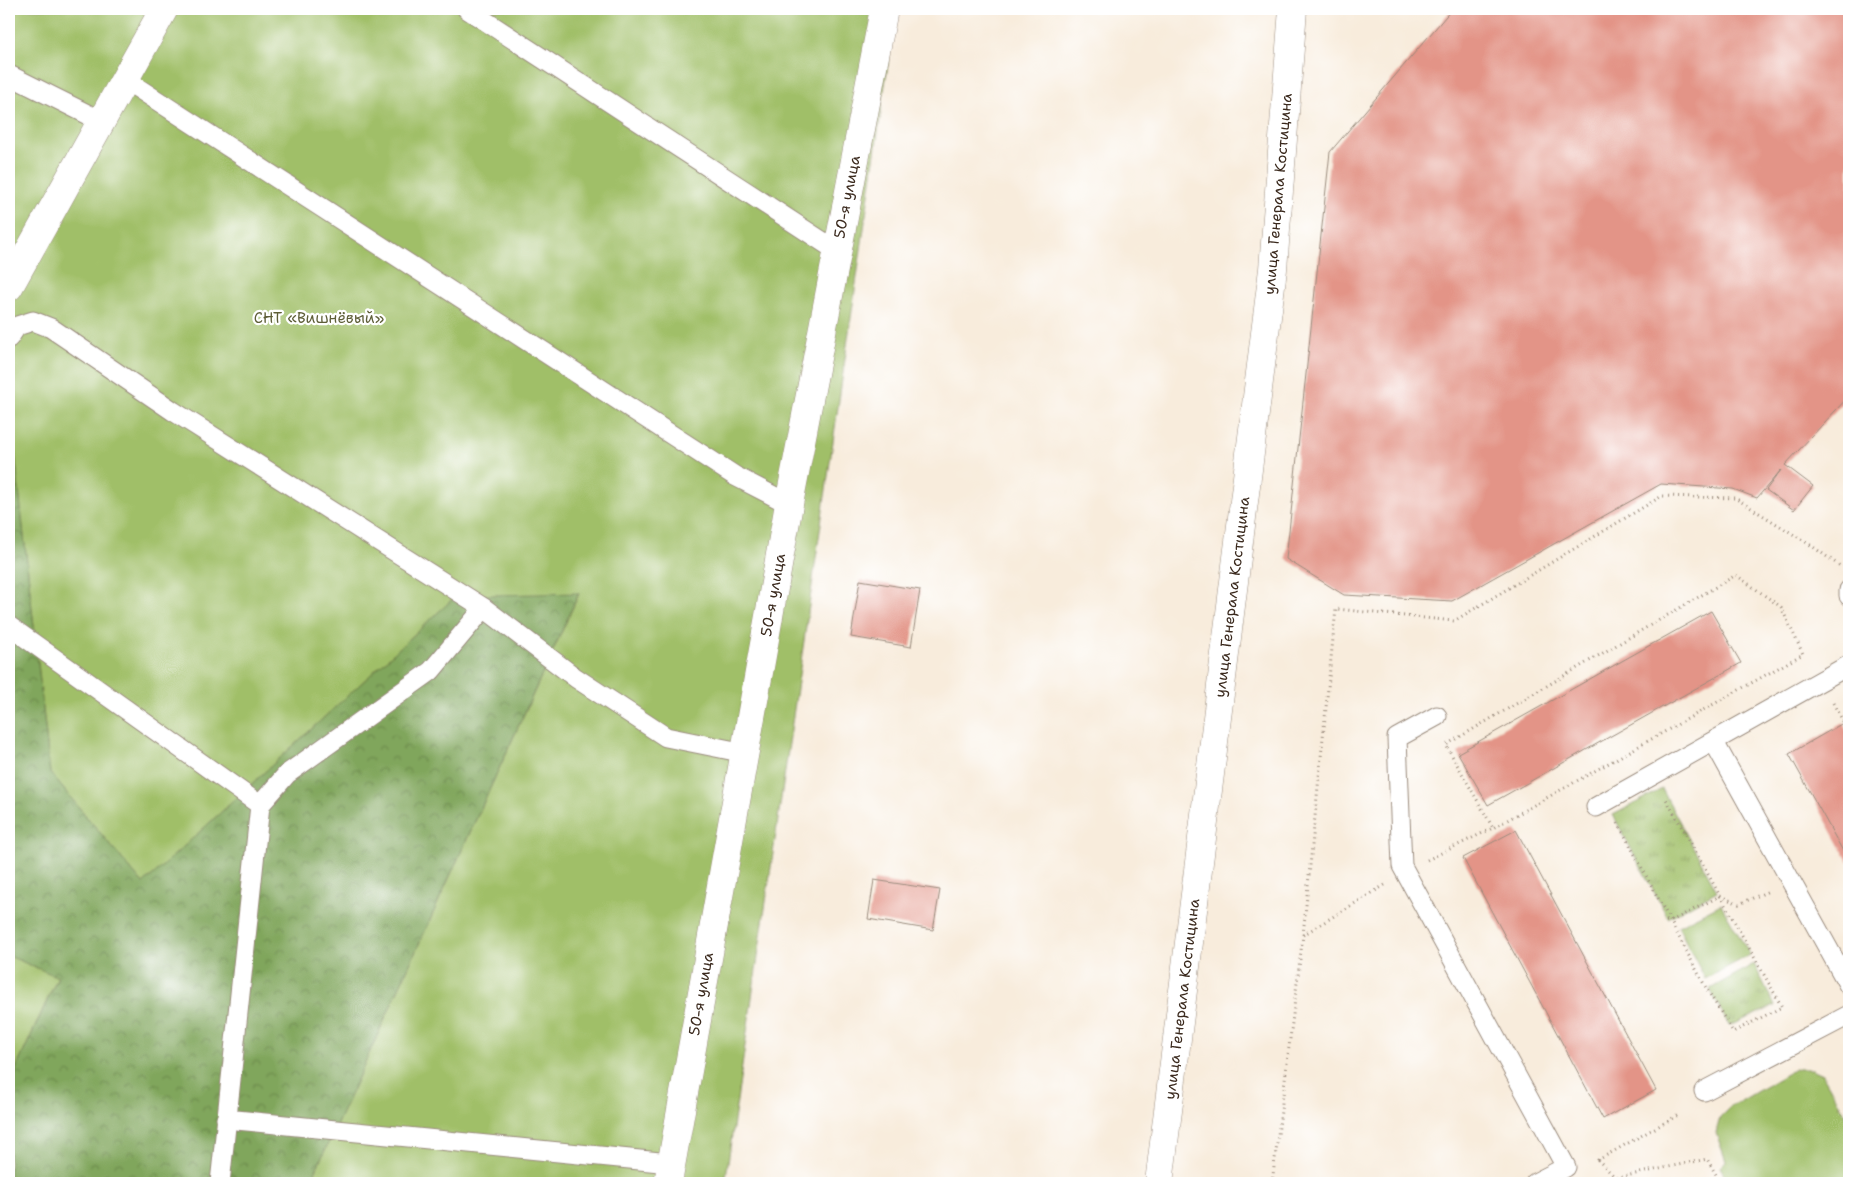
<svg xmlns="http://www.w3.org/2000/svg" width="1858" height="1192" viewBox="0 0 1858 1192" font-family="'Shantell Sans',sans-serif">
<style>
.green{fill:#a0bf67;stroke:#6e7442}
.forest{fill:url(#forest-crowns);stroke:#5e683d}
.park{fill:url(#park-tufts);stroke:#6e7442}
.building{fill:#e39487}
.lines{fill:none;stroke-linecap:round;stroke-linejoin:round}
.lane-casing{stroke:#9a8b7d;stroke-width:21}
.street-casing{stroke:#9a8b7d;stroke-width:29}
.secondary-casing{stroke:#9a8b7d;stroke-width:29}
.path{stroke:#9a8b7d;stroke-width:3;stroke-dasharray:1 4;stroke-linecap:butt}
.lane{stroke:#fff;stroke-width:19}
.street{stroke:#fff;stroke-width:28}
.secondary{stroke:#fff;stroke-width:28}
.labels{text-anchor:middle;stroke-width:4.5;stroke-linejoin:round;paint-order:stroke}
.street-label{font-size:15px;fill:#3b2a1e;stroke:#fff}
.park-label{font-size:15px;fill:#5e5e38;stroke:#fff}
</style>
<defs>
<pattern id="forest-crowns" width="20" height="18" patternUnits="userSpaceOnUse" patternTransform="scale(1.25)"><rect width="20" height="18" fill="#80a65c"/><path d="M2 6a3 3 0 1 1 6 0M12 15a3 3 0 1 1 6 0" fill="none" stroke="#6a874b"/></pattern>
<pattern id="park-tufts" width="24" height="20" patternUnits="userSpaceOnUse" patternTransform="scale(1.25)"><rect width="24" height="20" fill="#a0bf67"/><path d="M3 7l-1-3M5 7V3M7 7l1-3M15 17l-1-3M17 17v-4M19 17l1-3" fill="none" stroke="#849b54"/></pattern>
</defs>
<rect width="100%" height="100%" fill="#fff"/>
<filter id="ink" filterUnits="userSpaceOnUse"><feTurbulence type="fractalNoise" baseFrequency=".02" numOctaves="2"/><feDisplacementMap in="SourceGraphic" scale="10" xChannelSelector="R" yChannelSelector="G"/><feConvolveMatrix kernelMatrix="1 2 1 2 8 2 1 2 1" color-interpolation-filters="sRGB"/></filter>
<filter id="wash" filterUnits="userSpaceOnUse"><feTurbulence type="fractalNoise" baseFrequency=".0096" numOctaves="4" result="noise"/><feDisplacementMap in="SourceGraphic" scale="20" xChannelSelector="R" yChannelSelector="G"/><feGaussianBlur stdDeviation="1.12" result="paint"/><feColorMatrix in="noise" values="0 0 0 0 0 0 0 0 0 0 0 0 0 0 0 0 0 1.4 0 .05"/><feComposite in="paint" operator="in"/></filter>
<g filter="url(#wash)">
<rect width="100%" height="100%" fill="#f8ecdc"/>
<path class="green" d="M9,9H896L725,1183H310L579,594L456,596L143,884L50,773L9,399Z
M1721,904L1750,955L1705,979L1678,926Z
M9,956L58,976L9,1084Z
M1795,1069H1811L1822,1074L1849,1121V1183H1729L1720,1167L1726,1161L1716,1133L1720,1117L1729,1108Z"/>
<path class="forest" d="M9,399L50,773L143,884L456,596L579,593L310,1183H9V1084L58,977L9,956Z"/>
<path class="park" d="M1662,789L1717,891L1668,918L1613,815Z
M1754,964L1775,1006L1729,1026L1710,989Z"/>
<g id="blocks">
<path class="building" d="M1452,9H1849V396L1785,465L1813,486L1794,510L1766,490L1781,470L1757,498L1733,489L1661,484L1452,601L1344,595L1286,559L1330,152Z
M860,580L920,590L911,647L851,637Z
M1711,611L1741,663L1488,805L1458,753Z
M1843,723L1849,735V862L1789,754Z
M1516,830L1656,1090L1603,1119L1463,858Z
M874,880L940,890L933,930L868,919Z"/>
</g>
</g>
<g filter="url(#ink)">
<use href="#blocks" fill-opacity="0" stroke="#9a8b7d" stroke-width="1"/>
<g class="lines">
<g class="lane-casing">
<path id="lane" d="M467,9L837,251
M9,75L101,121
M124,79L735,476L789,504
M9,338L17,326L33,321L51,328L173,411L484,608L576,678L666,737L745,753
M1849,590V596
M9,626L260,805
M1437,716L1397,738L1402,866L1566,1167L1535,1183
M1714,742L1849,986
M1596,807L1849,665
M1704,1091L1849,1015
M226,1119L670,1163
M220,1183L260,805L287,774L431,671L484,608"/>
</g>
<g class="street-casing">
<path id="street" d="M9,287L164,9
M668,1183L789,504L884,9"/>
</g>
<g class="secondary-casing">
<path id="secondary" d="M1159,1183L1273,269L1293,9"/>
</g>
<path class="path" d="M1833,703L1849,732
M1618,823L1705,986L1733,1032L1782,1007L1665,797
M1427,860L1493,828L1446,745L1736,575L1781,607L1803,654L1493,828
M1666,921H1671L1720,896L1739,904L1769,891
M1303,935L1385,885
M1616,1178L1598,1160L1680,1114
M1272,1183L1303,935L1336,609L1454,621L1662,496L1735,498L1809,544L1840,566
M1607,1183L1616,1178L1707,1159L1721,1183"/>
<use href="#lane" class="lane"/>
<use href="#street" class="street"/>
<use href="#secondary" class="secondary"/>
</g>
</g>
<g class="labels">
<g class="street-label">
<text transform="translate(1278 194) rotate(-85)" y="5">улица Генерала Костицина</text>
<text transform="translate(847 197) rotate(-79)" y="5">50-я улица</text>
<text transform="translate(773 595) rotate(-80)" y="5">50-я улица</text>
<text transform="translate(1232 597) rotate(-83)" y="5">улица Генерала Костицина</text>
<text transform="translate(701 994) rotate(-80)" y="5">50-я улица</text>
<text transform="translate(1182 999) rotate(-83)" y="5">улица Генерала Костицина</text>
</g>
<g class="park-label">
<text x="319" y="323">СНТ «Вишнёвый»</text>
</g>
</g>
<rect width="1858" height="1192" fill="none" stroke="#fff" stroke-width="30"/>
</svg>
